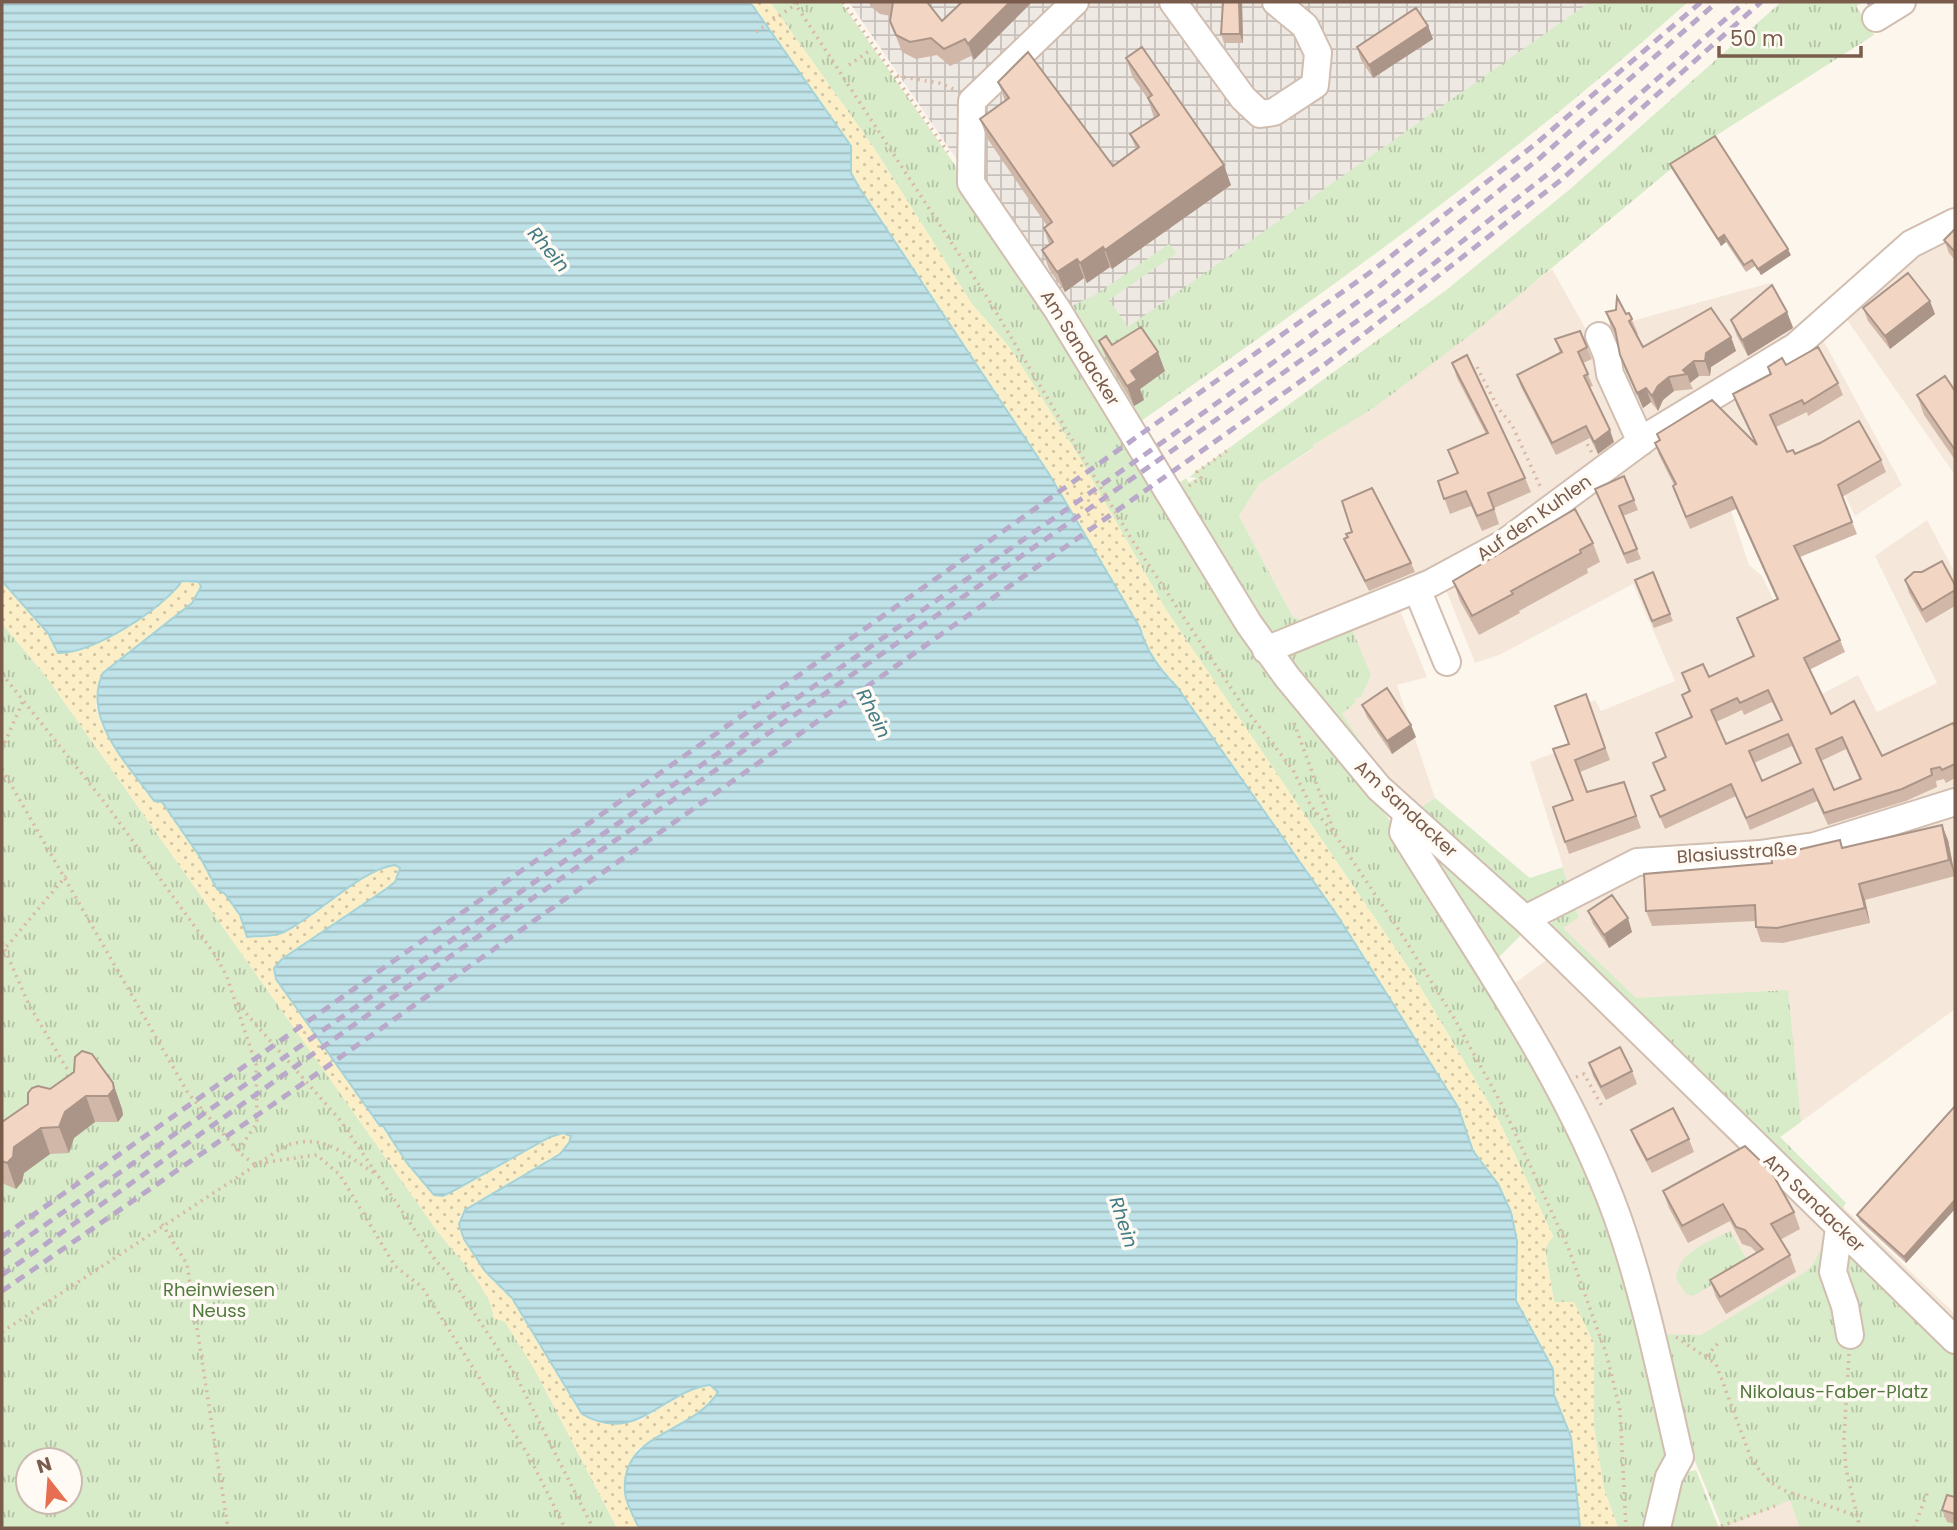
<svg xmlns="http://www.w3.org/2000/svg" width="1957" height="1530" viewBox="0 0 1957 1530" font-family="Poppins,sans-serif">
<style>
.residential{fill:#f5e8da}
.industrial{fill:url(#industrial-grid)}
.grass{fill:url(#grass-tufts);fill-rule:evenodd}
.sand{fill:url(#sand-dots)}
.water{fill:url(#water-rules);stroke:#a5d3da;stroke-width:2}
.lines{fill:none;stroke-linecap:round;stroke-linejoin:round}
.minor-casing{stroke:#d1beb0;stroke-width:30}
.path{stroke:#d9b8a5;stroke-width:3.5;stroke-dasharray:2 5;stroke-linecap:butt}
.minor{stroke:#fff;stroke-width:26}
.tram{stroke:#b9a8c9;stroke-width:2}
.rail{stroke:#b9a8c9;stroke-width:5;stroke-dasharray:10 7;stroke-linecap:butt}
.wall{fill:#d1b7a8;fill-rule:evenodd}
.shaded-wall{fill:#aa9588}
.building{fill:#f3d5c3;stroke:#aa9588;stroke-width:2;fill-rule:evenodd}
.labels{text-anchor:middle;stroke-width:7;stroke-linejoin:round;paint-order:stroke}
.street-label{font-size:18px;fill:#7a5c4d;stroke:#fffaf3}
.park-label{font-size:18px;fill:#537a41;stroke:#fffaf3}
.water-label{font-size:19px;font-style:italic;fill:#437c86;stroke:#fffaf3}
</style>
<defs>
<pattern id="industrial-grid" width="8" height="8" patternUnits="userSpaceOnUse" patternTransform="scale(1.75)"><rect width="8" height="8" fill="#efe9e4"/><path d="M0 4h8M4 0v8" fill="none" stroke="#c7c0bb"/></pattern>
<pattern id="grass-tufts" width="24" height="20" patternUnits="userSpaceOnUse" patternTransform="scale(1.75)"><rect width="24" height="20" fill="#d8ecc9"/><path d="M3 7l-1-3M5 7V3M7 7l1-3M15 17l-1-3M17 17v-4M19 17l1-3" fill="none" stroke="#b4c2a5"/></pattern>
<pattern id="sand-dots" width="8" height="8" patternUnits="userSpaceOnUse" patternTransform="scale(1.75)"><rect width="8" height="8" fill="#fcefc7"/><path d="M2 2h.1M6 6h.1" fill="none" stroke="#d1c5a4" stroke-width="1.8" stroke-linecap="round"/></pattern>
<pattern id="water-rules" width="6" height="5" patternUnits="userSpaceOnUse" patternTransform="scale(1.75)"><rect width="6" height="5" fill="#bfe3e8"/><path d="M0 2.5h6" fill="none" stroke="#a0bbbe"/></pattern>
</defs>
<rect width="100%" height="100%" fill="#fdf6ec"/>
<path class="residential" d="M1955,228V475L1843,314L1913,252Z
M1552,269L1588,333L1770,283L1799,336H1821L1902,485L1855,516L1825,454L1725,493L1749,565L1762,576L1820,695L1858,675L1877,712L1937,683L1875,556L1927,520L1955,573V1009L1780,1137L1846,1203L1843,1207L1955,1314V1528H1722L1507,989L1549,958L1563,927L1579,917L1530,762L1570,747L1558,714L1595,700L1601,711L1675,681L1633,584L1499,655L1475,663L1444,585L1397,603L1427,677L1397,685L1435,798L1420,808L1397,790L1380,769L1342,714L1356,702L1315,624L1293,617L1239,516L1259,484L1313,449L1312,445L1331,431L1375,407Z"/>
<path class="industrial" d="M849,2H1597L1091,356Z"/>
<path class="grass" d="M770,2H841L969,185L1353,771L1394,826L1489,978L1607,1207L1672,1464L1655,1528H1618L1604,1489L1594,1428V1343L1554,1302L1545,1249L1553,1236L1498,1119L1412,973L1166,610L1078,455L1010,348L972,304L874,148Z
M1590,2H1688C1514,157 1325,293 1134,426L1065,309L1095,295L1169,244L1177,253L1109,300L1128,327Z
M1781,2H1863L1856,6L1874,35L1695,149L1482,326L1375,407L1313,445V448L1259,484L1239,516L1293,617L1315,624L1276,637L1264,632L1174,487L1186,478L1189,483L1197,478L1189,477L1445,291L1569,190Z
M1349,622L1371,675L1361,697L1354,699L1356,702L1342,714C1366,749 1387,781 1420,808L1435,798L1530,878L1563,867L1569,887L1537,901L1523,902L1394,795L1287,662L1289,649Z
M2,623L48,679L438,1232C456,1255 491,1289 494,1318L505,1321L535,1370L617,1528H2ZM28,1460H70V1502H28Z
M1412,835L1525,931L1492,964Z
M1574,904L1579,917L1563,928L1636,998L1788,990L1801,1122L1780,1137L1846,1203L1837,1216L1555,935L1551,925L1556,914Z
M1730,1231L1749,1263L1693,1296L1686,1294L1676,1279C1678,1251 1708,1243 1730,1231Z
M1838,1234L1955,1346V1528H1800L1790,1500L1723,1528L1689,1447L1654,1334L1701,1335L1810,1269L1820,1251Z
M1696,1470L1719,1528H1663L1683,1473Z"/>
<path class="sand" d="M750,2H770L874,148L972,304L1010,348L1078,455L1166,610L1412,973L1498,1119L1553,1236L1545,1249L1554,1302H1574L1594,1343V1428L1604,1489L1618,1528H1580L1571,1437L1554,1395L1553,1369L1516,1301L1517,1241L1511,1212L1498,1184L1473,1151L1458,1107L1337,915L1177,687C1161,671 1146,651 1140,628L1049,474L860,189L851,173V146Z
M182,581L198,582L201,586L192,603L103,673L96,706L102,726L153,801L162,802L200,857L217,889L225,894L240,915L244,931C292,956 348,870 396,865L400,869L395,882L386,889L282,959L347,1078L407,1163L443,1196L550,1137L563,1133L571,1136L569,1143L560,1154L460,1216L464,1239L512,1298L582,1414L639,1421L693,1388L710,1385L719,1392L707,1408L636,1450L625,1494L639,1528H617L535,1370L505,1322L494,1318C491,1289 456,1255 438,1232L48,679L2,623V582L48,634L58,653L101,641L151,610Z"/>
<path class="water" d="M2,2H750L851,146V173L860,189L1049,474L1140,628C1146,651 1161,671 1177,687L1337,915L1458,1107L1473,1151L1498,1184L1511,1212L1517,1241L1516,1301L1553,1369L1554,1395L1571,1437L1580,1528H639C634,1517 626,1504 625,1493C620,1431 692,1435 718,1392L710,1385C664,1390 636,1446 582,1414L512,1298L485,1271L464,1239L459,1224L465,1210L560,1154L569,1143L571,1136L563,1133L550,1137L453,1191L443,1196L434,1195L407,1163L383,1126H380L276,979L274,968L282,959L386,889L395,882L400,868L395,865C361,869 317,916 284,932C271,938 260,935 247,937L240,915L225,894L217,889L200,857L162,802L154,801C129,765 81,719 103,673L192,603L201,587L199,582L182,581C164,608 91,655 58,653L48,633L2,581Z"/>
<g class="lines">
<g class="minor-casing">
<path id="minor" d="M1075,2L972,101L971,183L1057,309L1249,624L1287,677L1379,788L1525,919L1955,1340
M1173,2L1243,98L1260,114L1274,112L1315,85L1318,53L1305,26L1276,2
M1876,18L1902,2
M1599,336L1607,355L1610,374L1641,442
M1417,589L1447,662
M1266,650L1431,583L1503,544L1654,432L1796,346L1911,244L1955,222
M1407,813L1403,832C1480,957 1567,1078 1617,1216C1645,1294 1661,1376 1680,1457L1669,1477L1657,1528
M1525,919L1637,862L1760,854L1815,846L1955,802
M1839,1228L1833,1272L1845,1306L1850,1335"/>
</g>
<path class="path" d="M794,2L987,297L1134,543L1241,703L1293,770L1311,806L1336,836L1399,930L1454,1018L1502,1105L1568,1247L1607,1356L1620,1410L1626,1528
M843,2L948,152
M756,32L799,2
M849,65L869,51
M897,76L939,83L956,90
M1477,367L1498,408L1512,425L1541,488
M1584,438L1592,453
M1189,486L1201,478L1197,472L1228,450
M2,674L106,804L216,956L227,977L256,1065L257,1123L238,1151
M1294,723L1335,834
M2,749L23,701
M2,769L188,1093L240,1153L254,1164L317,1155L340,1175L395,1266L422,1287L530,1458L565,1528
M2,943L29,1005L69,1072
M2,952L66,876
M237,1003L340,1120L436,1261L447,1272L516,1376L593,1528
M1576,1077L1584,1074L1602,1106
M162,1224L187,1264L228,1528
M2,1332L285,1146C324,1132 343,1154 376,1174
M1676,1337L1716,1364L1752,1461L1769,1481L1783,1490L1857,1516
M1849,1354L1844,1439L1846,1469L1860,1528
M1707,1356L1720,1341
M1721,1526L1775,1506
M1914,1528L1928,1491"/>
<use href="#minor" class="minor"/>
<path class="tram" d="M1868,4L1873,2"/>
<path class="rail" d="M2,1237L1368,274L1533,146L1701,2
M2,1255L1164,441L1381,285L1541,157L1717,2
M2,1275L493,926L1390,298L1553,170L1745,2
M2,1291L288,1094L1328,362L1561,180L1761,2"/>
</g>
<path class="wall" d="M869,2H927L942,21L962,2H1032L974,60L971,56L950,66L937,55L916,59L902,52L890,21L891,16L880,14L871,7Z
M1242,2L1243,43H1224L1221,34Z
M1428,26L1433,39L1373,78L1361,60L1357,47Z
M1126,58L1231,185L1112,269L1110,267L1087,283L1084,278L1065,292L1049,269L1042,250L1049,244L1044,228L1047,226L987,138L980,119L1005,101L998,82L1113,166L1136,149L1130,134L1154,118L1148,99L1133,78Z
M1670,164L1791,255L1761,275L1755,266L1746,272L1726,242L1721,246L1673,171Z
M1955,229V260L1949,253L1944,240Z
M1863,308L1935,314L1890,349L1868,321Z
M1606,312L1626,314L1629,313L1638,334L1636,335L1643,347L1731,337L1736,351L1711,367L1710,376H1699L1690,383L1693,389L1674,391L1663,400L1658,411L1651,402L1643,408L1625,369L1620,355L1616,336L1611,327Z
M1787,312L1793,328L1748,356L1737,336L1731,320Z
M1555,339L1587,347L1592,359L1583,363L1593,386L1589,387L1614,442L1598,454L1590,438L1556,455L1521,387L1517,375L1560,353Z
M1099,341L1112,345L1165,371L1140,389L1144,400L1134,406L1107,360Z
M1452,363L1525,478L1531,492L1494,508L1499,524L1482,531L1471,506L1450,514L1438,481L1458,474L1448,450L1486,434L1457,378Z
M1786,365L1838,383L1843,395L1808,416L1807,412L1776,427L1787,452L1881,460L1886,472L1842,497L1857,534L1800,557L1840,640L1845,652L1809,670L1831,714L1882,756L1955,727V778L1946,783L1944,779L1936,781L1937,787L1906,801L1828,825L1817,801L1750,830L1736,796L1665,829L1651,796L1664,790L1653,763L1665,757L1656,733L1691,718L1682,695L1689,692L1682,673L1709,677L1753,657L1737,618L1777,600L1736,509L1690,529L1677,498L1673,486L1674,485L1659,455L1655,443L1659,441L1657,434L1755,442L1737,406L1733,394L1770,375L1768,367ZM1772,702L1781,720L1726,744L1716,722L1742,710L1744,715ZM1792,746L1801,764L1762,781L1754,763ZM1846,749L1860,780L1834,790L1821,761Z
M1955,391V460L1924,415L1917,395Z
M1595,489L1634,500L1638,510L1623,516L1641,559L1627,564Z
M1344,539L1411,563L1415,572L1369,591L1348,549Z
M1593,543L1600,562L1587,569L1588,573L1519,611L1520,613L1479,635L1460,601L1453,581Z
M1653,572L1673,621L1654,628L1635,580Z
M1905,580L1955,585V606L1926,623L1909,593Z
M1586,694L1610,760L1580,772L1587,792L1624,782L1641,828L1569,854L1553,807L1573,800L1569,744Z
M1362,705L1416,737L1392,754L1367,717Z
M1948,840L1955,876L1865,900L1870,923L1783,943L1761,942L1756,927V921L1652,926L1646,911L1843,847Z
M1588,911L1632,932L1609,948L1593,924Z
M1589,1063L1632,1071L1637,1084L1606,1100L1593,1076Z
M113,1083L122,1109L123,1115L118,1122H95L74,1138L69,1153L50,1154L24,1173L22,1182L16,1189L4,1184L2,1180V1122Z
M1955,1106V1209L1906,1263L1860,1221L1857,1215Z
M1631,1130L1689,1139L1694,1152L1652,1173L1636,1143Z
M1663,1191L1794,1212L1800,1229L1780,1240L1790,1255L1796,1272L1726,1314L1716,1297L1710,1280L1757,1253L1751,1247L1742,1244L1730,1221L1688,1243L1669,1208Z
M1955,1497V1524L1947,1522L1942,1510Z"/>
<path class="shaded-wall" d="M1010,2H1032L974,60L968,44Z
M1239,2H1242L1243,43L1240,34Z
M1428,26L1433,39L1373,78L1369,65Z
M1224,165L1231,185L1112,269L1105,250Z
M1724,235L1726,242L1721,246L1718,239Z
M1103,247L1110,267L1087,283L1080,263Z
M1788,249L1791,255L1761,275L1758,269Z
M1077,259L1084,278L1065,292L1057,272Z
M1930,301L1935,314L1890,349L1885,336Z
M1787,312L1793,328L1748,356L1742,340Z
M1731,337L1736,351L1711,367L1710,376L1705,361L1706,353Z
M1158,352L1165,371L1140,389L1144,400L1134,406L1127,386L1131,371Z
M1694,361L1699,376L1690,383L1687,374L1683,370Z
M1669,377L1674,391L1663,400L1658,411L1652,396L1658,386Z
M1646,388L1651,402L1643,408L1637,393Z
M1610,430L1614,442L1598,454L1594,442Z
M1411,725L1416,737L1392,754L1387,741Z
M1942,825L1948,840L1955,876L1949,860Z
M1859,884L1865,900L1870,923L1865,908Z
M1628,918L1632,932L1609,948L1604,935Z
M113,1083L122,1109L123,1115L118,1122L108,1096Z
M86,1096L95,1122L74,1138L69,1153L59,1127L65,1112Z
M41,1128L50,1154L24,1173L22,1182L16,1189L7,1163L14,1147Z
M1955,1200V1209L1906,1263L1904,1257Z"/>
<path class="building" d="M893,2H927L942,21L962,2H1010L968,44L965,39L944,49L931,38L910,42L896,35L890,21Z
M1223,2H1239L1240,34H1221Z
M1416,8L1428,26L1369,65L1357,47Z
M1142,47L1224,165L1105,250L1103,247L1080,263L1077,259L1057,272L1042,250L1053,242L1044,228L1052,222L980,119L1009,98L998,82L1028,52L1113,166L1139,147L1130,134L1159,115L1148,98L1152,95L1126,58Z
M1715,136L1788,249L1758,269L1752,260L1744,265L1724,235L1718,239L1670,164Z
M1955,229V252L1944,240Z
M1908,273L1930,301L1885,336L1863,308Z
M1772,285L1787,312L1742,340L1731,320Z
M1617,297L1626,314L1629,313L1632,319L1629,321L1643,347L1711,308L1731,337L1706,353L1705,361H1694L1683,370L1687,374L1669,377L1658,386L1652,396L1646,388L1637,393L1620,355L1615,329L1606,312L1616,310Z
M1141,327L1158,352L1131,371L1137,380L1127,386L1099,341L1106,336L1112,345Z
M1580,331L1587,347L1578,352L1588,374L1584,376L1610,430L1594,442L1586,426L1552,443L1517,375L1562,352L1555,339Z
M1818,347L1838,383L1804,404L1802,400L1770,415L1787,452L1793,450L1795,454L1820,443L1859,421L1881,460L1838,485L1852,522L1794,546L1840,640L1804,658L1831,714L1854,701L1882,756L1953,723L1955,727V764L1942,770L1940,767L1931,769L1932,775L1902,789L1824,813L1813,789L1746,818L1731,784L1660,817L1651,796L1665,790L1653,763L1666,757L1656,733L1692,717L1682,695L1690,691L1682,673L1703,664L1709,677L1754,656L1737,618L1778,599L1732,497L1686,517L1673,486L1676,484L1655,443L1660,440L1657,434L1712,400L1757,445L1733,394L1771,374L1768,367L1782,358L1786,365ZM1768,690L1782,720L1726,744L1711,710L1737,698L1740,703ZM1788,734L1801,763L1762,781L1749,751ZM1842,737L1861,779L1834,790L1816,749Z
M1467,355L1525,478L1488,493L1494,509L1477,516L1466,491L1444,499L1438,481L1458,473L1448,450L1488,433L1452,363Z
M1945,376L1955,391V450L1917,395Z
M1624,476L1634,500L1619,506L1637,549L1624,554L1595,489Z
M1372,488L1411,563L1365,581L1344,539L1348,537L1346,534L1352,532L1342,501Z
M1575,509L1593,543L1580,550L1581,553L1511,591L1513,594L1472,616L1453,581Z
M1942,561L1955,585V590L1922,610L1905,580L1914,572H1922Z
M1653,572L1670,614L1652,621L1635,580Z
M1387,688L1411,725L1387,741L1362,705Z
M1586,694L1605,748L1575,760L1587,792L1624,782L1636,816L1565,842L1553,807L1573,800L1553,749L1569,744L1555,706Z
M1942,825L1949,860L1859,884L1865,908L1777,928L1756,927L1755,905L1646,911L1644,874L1772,863L1771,856L1840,840L1842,848Z
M1612,895L1628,918L1604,935L1588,911Z
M1620,1047L1632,1071L1601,1087L1589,1063Z
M82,1051L92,1054L113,1083L114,1089L108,1096H86L65,1112L59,1127L41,1128L14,1147L13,1157L7,1163L2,1161V1122L28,1104V1093L32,1088L38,1086L50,1089L74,1072L75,1057Z
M1955,1106V1200L1904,1257L1857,1215Z
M1673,1108L1689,1139L1647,1160L1631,1130Z
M1745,1146L1771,1171L1794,1212L1771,1224L1790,1255L1720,1297L1710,1280L1763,1249L1745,1230L1736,1227L1723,1204L1682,1226L1663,1191Z
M1947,1495L1955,1497V1514L1942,1510Z"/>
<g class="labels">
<g class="street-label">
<text transform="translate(1080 348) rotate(58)" y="6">Am Sandacker</text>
<text transform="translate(1534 518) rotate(-35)" y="6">Auf den Kuhlen</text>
<text transform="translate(1406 809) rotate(43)" y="6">Am Sandacker</text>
<text transform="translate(1737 853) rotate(-4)" y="6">Blasiusstraße</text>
<text transform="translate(1814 1203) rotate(44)" y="6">Am Sandacker</text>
</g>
<g class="park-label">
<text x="219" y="1296">Rheinwiesen<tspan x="219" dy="21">Neuss</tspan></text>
<text x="1834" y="1398">Nikolaus-Faber-Platz</text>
</g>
<g class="water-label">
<text transform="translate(549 249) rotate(50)" y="7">Rhein</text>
<text transform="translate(874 713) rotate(63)" y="7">Rhein</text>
<text transform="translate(1124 1222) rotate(72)" y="7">Rhein</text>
</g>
</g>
<rect width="1957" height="1530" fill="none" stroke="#7a5c4d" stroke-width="7"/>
<g transform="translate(49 1481) rotate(343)"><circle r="33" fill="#fffaf3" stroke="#cabbb1" stroke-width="2"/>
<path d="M0-5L12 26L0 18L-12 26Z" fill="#e76f51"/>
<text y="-10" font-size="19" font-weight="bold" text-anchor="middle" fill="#7a5c4d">N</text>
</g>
<path d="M1719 46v10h142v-10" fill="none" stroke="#7a5c4d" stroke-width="3.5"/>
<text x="1730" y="46" font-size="21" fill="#7a5c4d" stroke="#fffaf3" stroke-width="5" paint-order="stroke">50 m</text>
</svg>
